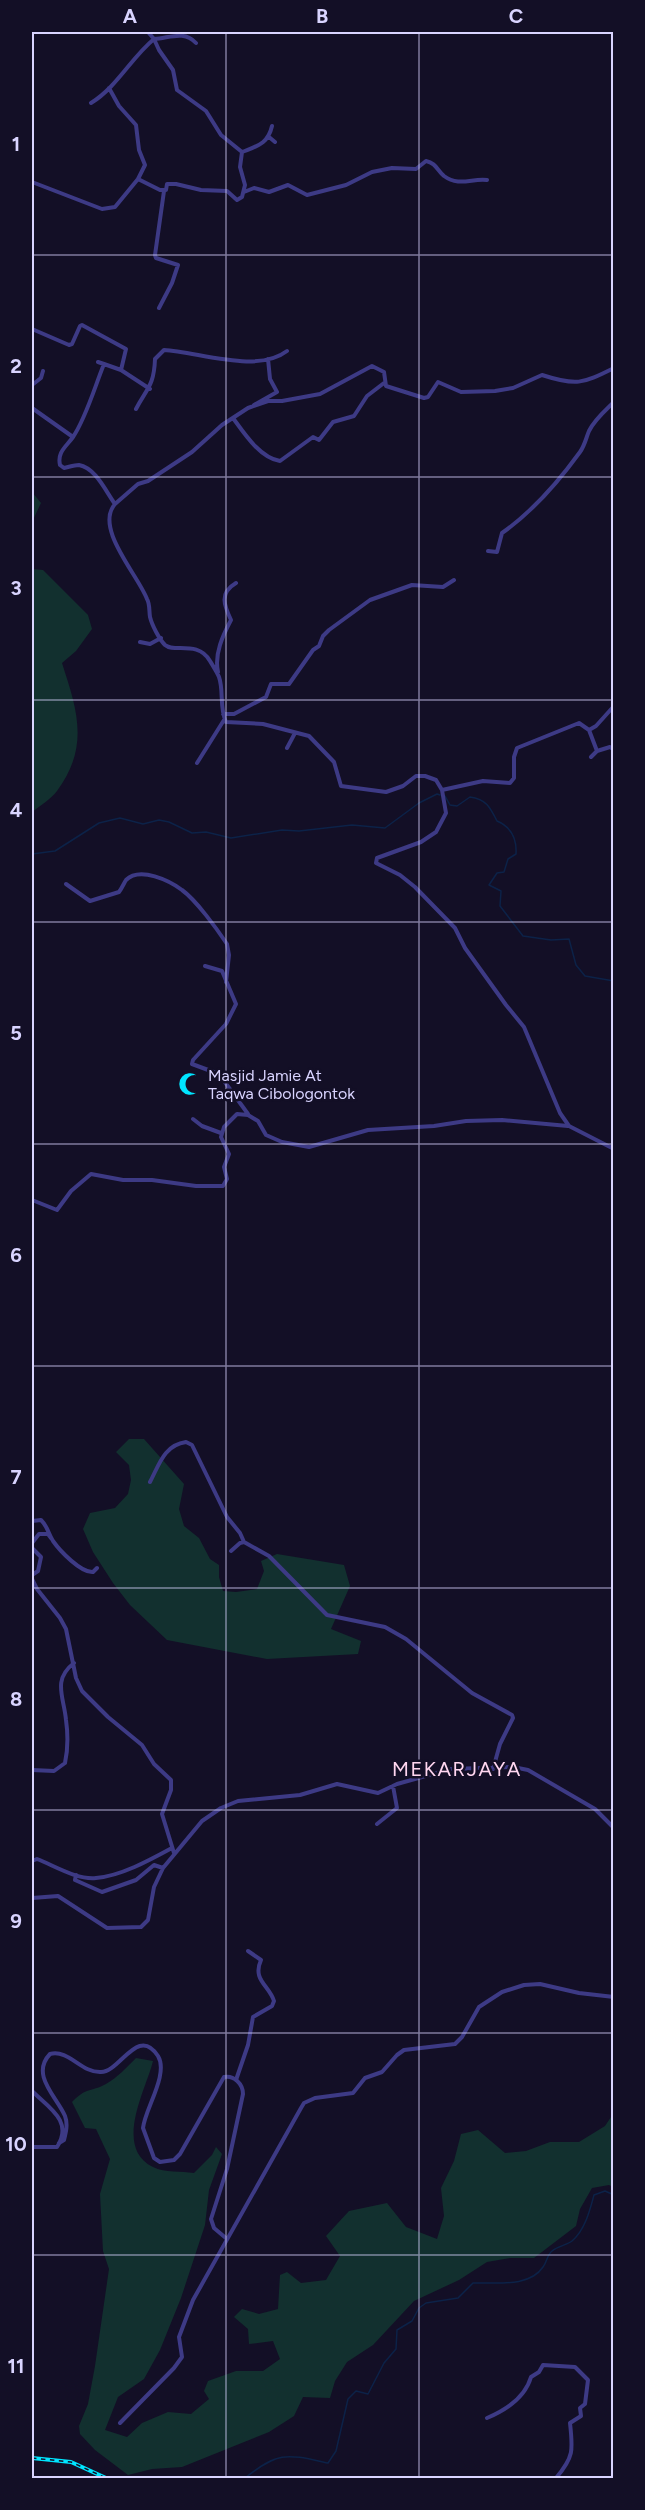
<svg xmlns="http://www.w3.org/2000/svg" width="645" height="2510" viewBox="0 0 645 2510" font-family="Figtree,sans-serif">
<style>
.green{fill:#12302f}
.lines{fill:none;stroke-linecap:round;stroke-linejoin:round}
.stream{stroke:#0c2248;stroke-width:1.5}
.street{stroke:#3d3a85;stroke-width:4}
.rail-casing{stroke:#00e5ff;stroke-width:4}
.rail{stroke:#130f26;stroke-width:1.5;stroke-dasharray:4.5;stroke-linecap:butt}
.grid{fill:none;stroke:#d9d4ff;stroke-width:1.5;stroke-opacity:0.55}
.labels{text-anchor:middle;stroke-width:5;stroke-linejoin:round;paint-order:stroke}
.poi-label{font-size:16px;fill:#d9d4ff;stroke:#130f26;text-anchor:start}
.quarter-label{font-size:20px;letter-spacing:1.5px;fill:#ffd6f0;stroke:#130f26}
.neatline{fill:none;stroke:#d9d4ff;stroke-width:2}
.grid-label{font-size:20px;text-anchor:middle;font-weight:bold;fill:#d9d4ff}
</style>
<rect width="100%" height="100%" fill="#130f26"/>
<path class="green" d="M32,492L41,503L32,522Z
M32,569L43,570L88,615L92,629L76,651L62,663C77,710 90,746 57,791C51,799 40,806 32,812Z
M129,1439H144L184,1484L179,1509L184,1526L199,1538L210,1559L219,1565V1577L223,1591L236,1592L257,1589L264,1571L261,1561L277,1554L344,1565L350,1586L331,1629L361,1641L358,1654L267,1659L167,1640L130,1605L113,1583L93,1552L83,1529L90,1513L115,1508L128,1494L131,1480L129,1465L116,1452Z
M136,2058L153,2061C146,2090 113,2147 153,2167C165,2173 181,2171 194,2173L212,2155L216,2147L222,2154L209,2190L205,2225L181,2298L160,2350L144,2379L118,2397L105,2430L127,2437L142,2423L168,2412L191,2414L209,2399L204,2391L208,2381L236,2371H263L280,2359L273,2341L249,2344L248,2329L234,2317L242,2309L259,2314L278,2309L280,2275L287,2272L301,2283L326,2280L340,2256L326,2236L349,2211L387,2203L406,2227L437,2239L444,2216L441,2188L454,2161L461,2134L478,2130L505,2153L526,2151L550,2142H579L605,2126L613,2114V2187L609,2185L592,2188L580,2209L576,2226L534,2258H510L487,2262L459,2280L414,2301L373,2345L347,2362L335,2381L330,2398L303,2397L294,2416L269,2432L182,2467L152,2469L128,2475L95,2450L80,2434L79,2426L88,2404L95,2366L109,2269L103,2251L100,2194L110,2159L96,2129L85,2128L72,2102C88,2086 89,2093 106,2084C118,2077 126,2068 136,2058Z"/>
<g class="lines">
<path class="stream" d="M445,796L450,805L457,806L470,797C486,799 490,807 497,821C511,827 517,838 516,854L508,859L504,872L497,873L489,885L501,891L500,906L523,936L551,940L569,939L576,965L585,976L614,981
M32,854L55,851L99,823L120,818L143,824L159,820L169,822L192,833L206,832L231,838L282,830L299,831L352,825L385,828L419,803L437,794L440,795
M245,2478C279,2451 286,2454 328,2463L336,2451L348,2399L356,2391L368,2394L384,2363L396,2349L397,2330L412,2321L419,2308L426,2303L458,2298L473,2283C495,2282 529,2288 543,2267C547,2262 547,2255 552,2251C558,2246 567,2245 572,2241C585,2230 590,2210 594,2195L605,2191L614,2195"/>
<path class="street" d="M148,32L154,39C170,38 184,30 196,43
M109,88L119,106L136,125L139,150L145,165L138,179
M269,137L275,142
M242,152C257,146 268,144 272,126
M32,182L102,209L115,207L138,179L160,190H166L167,184H176L201,190L227,191L237,200L242,197L245,185L240,167L242,152L221,135L206,111L177,90L173,70L159,50L154,39C131,58 117,87 91,103
M244,192L254,188L269,192L288,185L307,195L346,185L372,172L392,168L416,169L426,161C436,163 437,170 444,176C459,187 472,178 487,180
M159,308L172,283L178,265L156,258L155,255L164,191
M32,329L69,345L72,344L80,326L82,325L126,349L121,370
M98,362L104,364
M32,385L41,378L43,371
M150,389L121,370L104,364C95,386 86,418 73,437C66,447 57,452 60,465L64,468C69,467 74,465 79,465C96,468 106,492 115,504C94,528 138,575 147,599C150,604 149,611 150,617C152,625 159,639 165,645C174,653 198,640 210,661C213,666 217,672 219,677C224,691 219,707 226,722L263,724L309,736L334,762L341,786L386,792L403,786L416,776H425L436,780L442,790L446,813L436,832L421,842L377,858L376,863L400,875L415,887L455,928L465,948L506,1005L524,1027L560,1113L569,1126L614,1149
M254,405L277,392L270,379L268,359
M32,408L73,437
M136,409C147,388 154,386 155,359L164,350C199,352 257,374 287,351
M233,418C244,433 260,458 280,461L313,437L319,440L333,422L354,416L367,396L384,383
M115,504L138,484L148,481L192,452L222,425L248,408L268,401H282L320,394L372,366L384,372L386,386L424,398L428,397L438,382L461,392L495,391L513,388L542,375C576,386 582,384 614,368
M488,551L497,552L502,533C532,512 559,481 580,452C585,445 586,438 589,431C595,419 605,411 614,402
M140,642L150,644L161,638
M218,672C214,654 223,635 231,620C224,605 219,593 236,583
M223,714H234L266,697L271,684H289L313,650L319,646L323,636L329,630L370,600L412,585L443,587L454,580
M589,730L597,751L610,747L614,750
M287,748L295,733
M591,757L597,751
M197,763L224,720
M442,790L483,781L510,783L514,778V757L517,748L579,723L589,730L596,726L614,706
M66,884L90,901L119,892C122,888 124,883 126,880C140,866 170,881 182,890C196,900 217,929 227,944L229,955L226,982
M205,966L222,971L236,1004L226,1024L193,1060L192,1064L219,1074L248,1114
M193,1119L202,1126L221,1133
M32,1200L57,1210L71,1191L91,1174L123,1180H152L196,1186H223L227,1179L224,1167L229,1154L221,1137L224,1127L237,1114L248,1115L258,1121L266,1135L282,1142L309,1147L368,1130L434,1126L466,1121L502,1120L568,1126
M150,1482C159,1465 164,1445 186,1442L192,1445L227,1517L240,1533L244,1542
M32,1521L41,1520C48,1527 48,1533 53,1541C60,1551 81,1573 93,1572L97,1568
M32,1543L39,1534H48L51,1538
M32,1548L41,1557L38,1571L32,1575
M231,1551L240,1543L244,1542L269,1556L327,1615L385,1627L406,1639L472,1693L512,1715L513,1718L500,1744L493,1769
M32,1579L37,1589L60,1618L66,1629L76,1678L82,1691L108,1717L142,1745L154,1764L171,1780V1790L162,1814L174,1853
M32,1770L54,1771L65,1763C68,1749 68,1734 66,1720C64,1697 52,1680 74,1663
M377,1824L397,1808L393,1786
M32,1861L37,1859C55,1866 77,1880 96,1878C121,1876 150,1860 172,1848
M76,1875L75,1880L102,1892L136,1880L154,1865L163,1868
M32,1898L58,1896L107,1928L141,1927L148,1920L154,1887L163,1868L202,1821L221,1808L238,1801L300,1795L337,1784L378,1793L397,1784L451,1769L513,1767L528,1770L595,1809L614,1828
M236,2080L248,2045L253,2017L272,2006L274,2001C269,1985 252,1980 261,1960L248,1951
M32,2091C48,2107 74,2121 57,2147H32
M59,2143L64,2140C66,2132 68,2124 65,2116C57,2097 30,2075 50,2054C69,2049 81,2073 101,2072C120,2072 138,2025 158,2056C169,2074 145,2109 143,2128L154,2158L160,2162L174,2160L180,2154L224,2077C234,2075 243,2084 243,2094L227,2169L211,2219L214,2228L227,2239
M487,2418C506,2410 525,2398 531,2377L539,2372L543,2365L575,2367L588,2380L585,2404L580,2408L581,2416L570,2423C573,2450 574,2457 556,2478
M120,2423L174,2368L182,2357L179,2337L193,2300L301,2108L304,2103L315,2098L353,2093L365,2078L382,2072L397,2055L404,2050L455,2044L462,2037L479,2007L502,1992L524,1985L540,1984L579,1993L614,1997"/>
<g class="rail-casing">
<path id="rail" d="M32,2458L71,2462L106,2478"/>
</g>
<use href="#rail" class="rail"/>
</g>
<path class="grid" d="M226,32V2478M419,32V2478M32,255H614M32,477H614M32,700H614M32,922H614M32,1144H614M32,1366H614M32,1588H614M32,1810H614M32,2033H614M32,2255H614"/>
<defs>
<g id="mosque-bare" transform="scale(1.8)"><path d="M3.5-4.9A6 6 0 1 0 3.5 4.9A5 5 0 1 1 3.5-4.9Z" fill="#00e5ff" stroke="#130f26" stroke-width="2.5" paint-order="stroke"/></g>
</defs>
<g fill-rule="evenodd">
<use href="#mosque-bare" x="190" y="1084"/>
</g>
<g class="labels">
<g class="poi-label">
<text x="208" y="1081">Masjid Jamie At<tspan x="208" dy="18">Taqwa Cibologontok</tspan></text>
</g>
<g class="quarter-label">
<text x="457" y="1776">MEKARJAYA</text>
</g>
</g>
<rect width="645" height="2510" fill="none" stroke="#130f26" stroke-width="66"/>
<rect x="33" y="33" width="579" height="2444" class="neatline"/>
<g class="grid-label">
<text x="130" y="23">A</text>
<text x="322" y="23">B</text>
<text x="516" y="23">C</text>
<text x="16" y="151">1</text>
<text x="16" y="373">2</text>
<text x="16" y="595">3</text>
<text x="16" y="817">4</text>
<text x="16" y="1040">5</text>
<text x="16" y="1262">6</text>
<text x="16" y="1484">7</text>
<text x="16" y="1706">8</text>
<text x="16" y="1928">9</text>
<text x="16" y="2151">10</text>
<text x="16" y="2373">11</text>
</g>
</svg>
